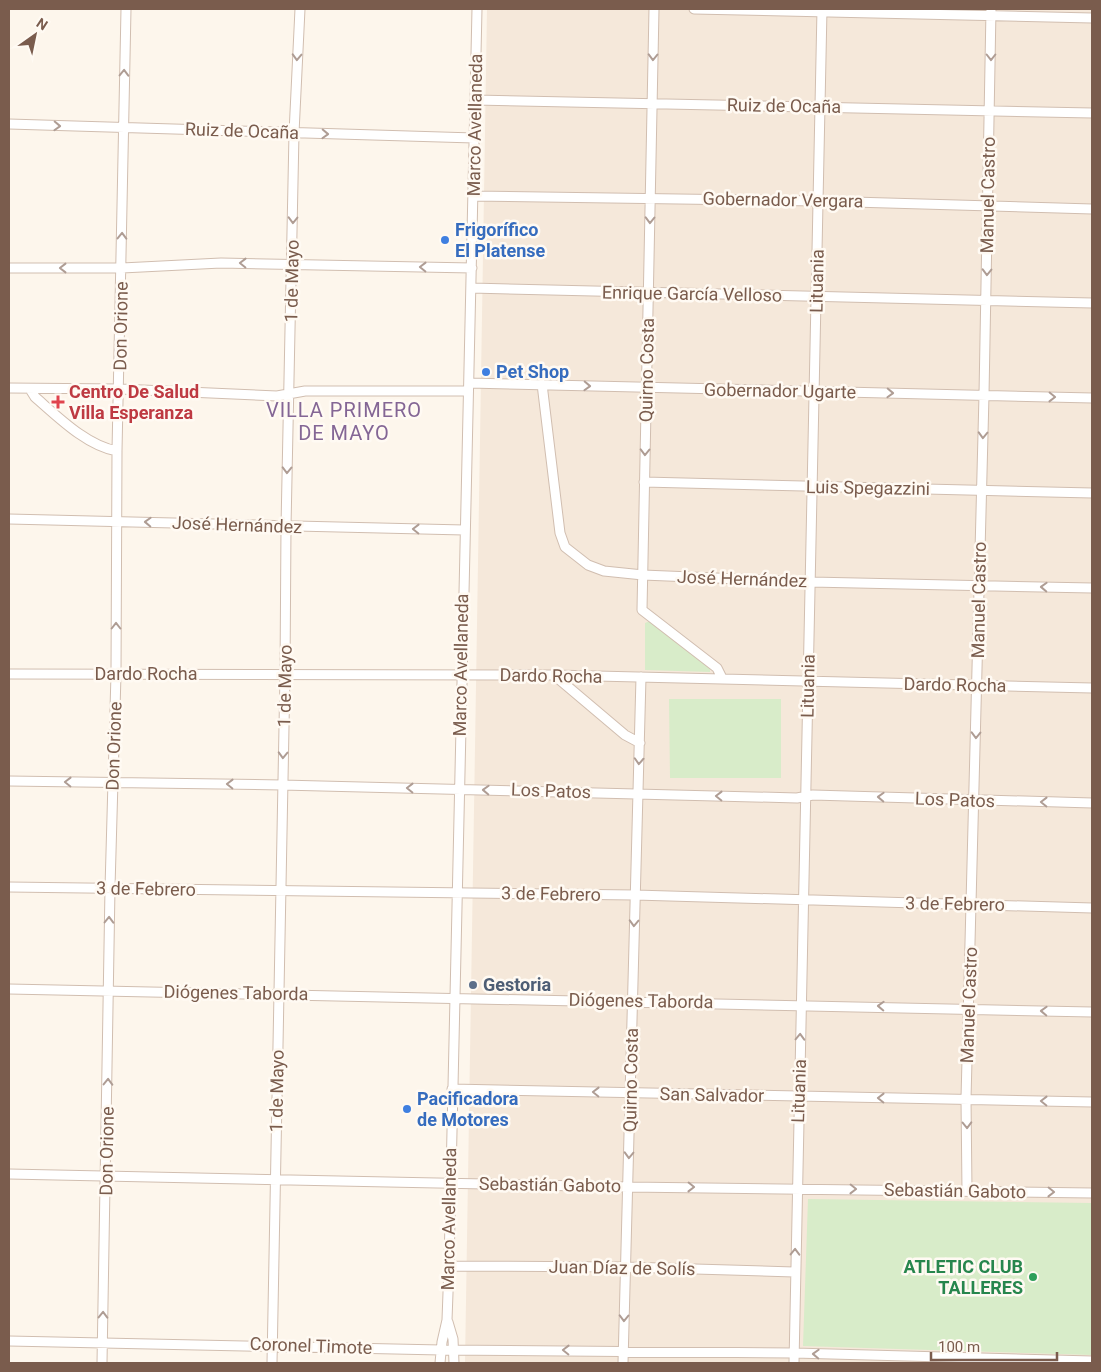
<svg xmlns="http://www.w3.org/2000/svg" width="1101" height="1372" viewBox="0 0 1101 1372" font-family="Roboto,sans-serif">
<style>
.residential{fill:#f5e8da}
.green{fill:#d8ecc9}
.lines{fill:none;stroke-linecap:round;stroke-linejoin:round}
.minor-casing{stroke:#d1beb0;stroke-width:11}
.minor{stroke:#fff;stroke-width:9}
.oneway{stroke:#af9d94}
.shop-dot{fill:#3f7fe0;stroke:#fffaf3;stroke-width:2}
.health-dot{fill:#e0444e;stroke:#fffaf3;stroke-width:2}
.service-dot{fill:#5c6f8a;stroke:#fffaf3;stroke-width:2}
.leisure-dot{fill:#2e9e5b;stroke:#fffaf3;stroke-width:2}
.labels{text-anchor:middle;stroke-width:5;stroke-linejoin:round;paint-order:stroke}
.street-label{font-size:18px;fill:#7a5c4d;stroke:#fffaf3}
.shop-label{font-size:18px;font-weight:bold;fill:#366cbe;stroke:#fffaf3;text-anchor:start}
.health-label{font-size:18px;font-weight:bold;fill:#be3a42;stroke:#fffaf3;text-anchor:start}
.service-label{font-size:18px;font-weight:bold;fill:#4e5e75;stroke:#fffaf3;text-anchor:start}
.leisure-label{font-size:18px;font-weight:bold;fill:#27864d;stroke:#fffaf3;text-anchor:end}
.quarter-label{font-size:20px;letter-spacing:1px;fill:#846695;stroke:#fffaf3}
</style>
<rect width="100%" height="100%" fill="#fdf6ec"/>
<path class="residential" d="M487,9H1092V1363H465Z"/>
<path class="green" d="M650,621L710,668V672L645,670V623Z
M669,699H781V778H670Z
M808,1199L1092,1203V1355L803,1346Z"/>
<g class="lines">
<g class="minor-casing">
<path id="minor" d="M654,9L642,610L717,668L722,678
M694,9L1092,18
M475,100L1092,113
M9,124L474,138
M473,196L818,201L1092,209
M9,268H122L221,263L472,268
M471,288L1092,303
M469,383L1092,398
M542,384L560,533L565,547L588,565L604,571L643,575L811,582L1092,588
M9,388L120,389L277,396L305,391H468
M30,389L35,397C58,417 87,446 117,451
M644,482L1092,493
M9,519L464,530
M9,674L554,675L1092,688
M554,675L625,735L640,743
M9,781L282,785L797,798L813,795L1092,803
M9,887L635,895L1092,908
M9,989L1092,1012
M452,1089L1092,1102
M9,1174L628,1187L1092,1193
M967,1191L966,1099L984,395L991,9
M449,1266L626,1267L794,1272
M448,1322L453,1339L454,1363
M9,1341L441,1350L794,1353L1092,1361
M102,1363L110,888L116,674L117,451L126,9
M272,1363L285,674L286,527L294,133L300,9
M440,1363L442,1342L447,1320L449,1266L477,9
M623,1363L641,677
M794,1363L822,9"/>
</g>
<use href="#minor" class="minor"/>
</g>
<defs><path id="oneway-chevron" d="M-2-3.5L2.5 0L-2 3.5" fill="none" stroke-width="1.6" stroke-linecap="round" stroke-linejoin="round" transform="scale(1.25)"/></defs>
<g class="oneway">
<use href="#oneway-chevron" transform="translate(297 57) rotate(92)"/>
<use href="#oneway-chevron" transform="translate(653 57) rotate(91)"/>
<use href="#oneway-chevron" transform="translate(991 57) rotate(90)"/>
<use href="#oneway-chevron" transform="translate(124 73) rotate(-89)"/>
<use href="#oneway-chevron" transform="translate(57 126) rotate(2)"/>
<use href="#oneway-chevron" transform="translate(325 134) rotate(2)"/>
<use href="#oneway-chevron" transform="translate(293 220) rotate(91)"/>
<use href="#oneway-chevron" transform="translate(650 220) rotate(91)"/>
<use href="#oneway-chevron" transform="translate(122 236) rotate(-89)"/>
<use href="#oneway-chevron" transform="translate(243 263) rotate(-179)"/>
<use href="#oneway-chevron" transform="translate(423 267) rotate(-179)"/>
<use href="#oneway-chevron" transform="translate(63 268) rotate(180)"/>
<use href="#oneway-chevron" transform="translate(987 272) rotate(91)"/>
<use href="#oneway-chevron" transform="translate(587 386) rotate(2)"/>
<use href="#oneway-chevron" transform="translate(890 393) rotate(2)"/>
<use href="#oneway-chevron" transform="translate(1052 397) rotate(1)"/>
<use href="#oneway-chevron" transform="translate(983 435) rotate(92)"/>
<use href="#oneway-chevron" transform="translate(645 452) rotate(91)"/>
<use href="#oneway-chevron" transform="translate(287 470) rotate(91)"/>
<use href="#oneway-chevron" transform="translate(148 522) rotate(-178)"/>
<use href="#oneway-chevron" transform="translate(416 529) rotate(-179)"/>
<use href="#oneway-chevron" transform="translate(1044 587) rotate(-178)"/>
<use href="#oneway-chevron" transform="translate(116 626) rotate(-90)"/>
<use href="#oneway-chevron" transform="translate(976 735) rotate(91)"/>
<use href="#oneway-chevron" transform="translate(283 755) rotate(92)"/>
<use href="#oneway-chevron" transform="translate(639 761) rotate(93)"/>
<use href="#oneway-chevron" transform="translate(68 782) rotate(-179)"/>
<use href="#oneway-chevron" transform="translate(230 784) rotate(-179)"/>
<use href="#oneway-chevron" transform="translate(410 788) rotate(-179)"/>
<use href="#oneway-chevron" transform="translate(486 790) rotate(-178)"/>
<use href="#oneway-chevron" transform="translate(719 796) rotate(-179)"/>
<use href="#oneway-chevron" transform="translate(881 797) rotate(-178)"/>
<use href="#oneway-chevron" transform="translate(1044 802) rotate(-179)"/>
<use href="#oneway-chevron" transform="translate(109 920) rotate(-89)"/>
<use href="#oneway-chevron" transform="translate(634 923) rotate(92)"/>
<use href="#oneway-chevron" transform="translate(881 1006) rotate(-178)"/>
<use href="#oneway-chevron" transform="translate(1044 1011) rotate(-178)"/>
<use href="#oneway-chevron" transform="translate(800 1037) rotate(-88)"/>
<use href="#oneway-chevron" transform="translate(108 1082) rotate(-89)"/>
<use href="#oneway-chevron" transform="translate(596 1092) rotate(-179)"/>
<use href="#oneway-chevron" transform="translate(881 1098) rotate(-179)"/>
<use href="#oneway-chevron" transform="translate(1044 1101) rotate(-179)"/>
<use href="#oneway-chevron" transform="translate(967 1125) rotate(89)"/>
<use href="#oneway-chevron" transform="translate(629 1155) rotate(92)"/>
<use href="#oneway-chevron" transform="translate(691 1187) rotate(1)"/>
<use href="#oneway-chevron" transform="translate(853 1189) rotate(1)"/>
<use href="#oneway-chevron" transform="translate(1051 1192) rotate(1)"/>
<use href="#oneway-chevron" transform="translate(795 1252) rotate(-89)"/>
<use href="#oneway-chevron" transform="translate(103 1315) rotate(-89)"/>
<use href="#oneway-chevron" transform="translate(624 1318) rotate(91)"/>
<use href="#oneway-chevron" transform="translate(566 1350) rotate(-179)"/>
<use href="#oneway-chevron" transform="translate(816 1354) rotate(-178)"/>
</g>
<g class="shop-dot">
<circle cx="445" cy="240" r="5"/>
<circle cx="486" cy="372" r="5"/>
<circle cx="407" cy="1109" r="5"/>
</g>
<path class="health-dot" d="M55.5 394.5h5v5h5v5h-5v5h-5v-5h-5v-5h5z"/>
<circle class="service-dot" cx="473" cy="985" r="5"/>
<circle class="leisure-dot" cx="1033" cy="1277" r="5"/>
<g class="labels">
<g class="street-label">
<text transform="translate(784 106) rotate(1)" y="6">Ruiz de Ocaña</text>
<text transform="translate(475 125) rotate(-89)" y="6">Marco Avellaneda</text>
<text transform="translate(242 131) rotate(2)" y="6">Ruiz de Ocaña</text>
<text transform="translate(988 195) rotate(-89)" y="6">Manuel Castro</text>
<text transform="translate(783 200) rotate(1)" y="6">Gobernador Vergara</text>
<text transform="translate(292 281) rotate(-89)" y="6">1 de Mayo</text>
<text transform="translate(817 281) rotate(-89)" y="6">Lituania</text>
<text transform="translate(692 294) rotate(1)" y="6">Enrique García Velloso</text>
<text transform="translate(121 326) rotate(-89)" y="6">Don Orione</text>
<text transform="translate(647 370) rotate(-89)" y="6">Quirno Costa</text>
<text transform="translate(780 391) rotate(1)" y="6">Gobernador Ugarte</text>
<text transform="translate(868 488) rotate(1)" y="6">Luis Spegazzini</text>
<text transform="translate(237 525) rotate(2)" y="6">José Hernández</text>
<text transform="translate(742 579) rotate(2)" y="6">José Hernández</text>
<text transform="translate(979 600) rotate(-89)" y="6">Manuel Castro</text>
<text transform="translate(461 665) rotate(-89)" y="6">Marco Avellaneda</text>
<text x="146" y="680">Dardo Rocha</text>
<text transform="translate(551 676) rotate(1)" y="6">Dardo Rocha</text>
<text transform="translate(955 685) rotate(1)" y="6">Dardo Rocha</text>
<text transform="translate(285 686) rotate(-89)" y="6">1 de Mayo</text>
<text transform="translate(808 686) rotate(-89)" y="6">Lituania</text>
<text transform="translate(114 746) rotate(-88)" y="6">Don Orione</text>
<text transform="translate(551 791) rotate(2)" y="6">Los Patos</text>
<text transform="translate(955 800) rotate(2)" y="6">Los Patos</text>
<text transform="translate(146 889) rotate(1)" y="6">3 de Febrero</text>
<text transform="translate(551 894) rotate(1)" y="6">3 de Febrero</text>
<text transform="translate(955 904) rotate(1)" y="6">3 de Febrero</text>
<text transform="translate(236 993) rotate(1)" y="6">Diógenes Taborda</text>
<text transform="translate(641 1001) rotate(1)" y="6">Diógenes Taborda</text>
<text transform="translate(969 1005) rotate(-88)" y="6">Manuel Castro</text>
<text transform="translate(631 1080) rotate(-89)" y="6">Quirno Costa</text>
<text transform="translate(277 1091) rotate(-89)" y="6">1 de Mayo</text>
<text transform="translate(799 1091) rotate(-88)" y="6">Lituania</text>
<text transform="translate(712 1095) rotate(1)" y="6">San Salvador</text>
<text transform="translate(107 1151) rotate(-89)" y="6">Don Orione</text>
<text transform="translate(550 1185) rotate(1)" y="6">Sebastián Gaboto</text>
<text transform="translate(955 1191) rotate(1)" y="6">Sebastián Gaboto</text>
<text transform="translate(449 1219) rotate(-89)" y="6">Marco Avellaneda</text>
<text transform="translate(622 1268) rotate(1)" y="6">Juan Díaz de Solís</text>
<text transform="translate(311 1346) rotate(2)" y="6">Coronel Timote</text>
</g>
<g class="shop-label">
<text x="455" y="236">Frigorífico<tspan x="455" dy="21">El Platense</tspan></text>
<text x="496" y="378">Pet Shop</text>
<text x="417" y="1105">Pacificadora<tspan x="417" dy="21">de Motores</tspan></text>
</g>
<g class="health-label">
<text x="69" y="398">Centro De Salud<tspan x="69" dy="21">Villa Esperanza</tspan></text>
</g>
<g class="service-label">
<text x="483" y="991">Gestoria</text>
</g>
<g class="leisure-label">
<text x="1023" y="1273">ATLETIC CLUB<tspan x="1023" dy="21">TALLERES</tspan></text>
</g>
<g class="quarter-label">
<text x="344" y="417">VILLA PRIMERO<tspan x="344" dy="23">DE MAYO</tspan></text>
</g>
</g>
<rect width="1101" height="1372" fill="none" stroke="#7a5c4d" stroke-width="20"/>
<g transform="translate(35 35) rotate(33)" stroke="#fffaf3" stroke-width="4" paint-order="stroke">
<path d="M0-4L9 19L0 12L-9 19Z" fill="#7a5c4d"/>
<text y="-8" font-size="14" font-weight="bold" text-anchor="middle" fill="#7a5c4d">N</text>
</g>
<path d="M931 1352v8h126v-8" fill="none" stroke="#7a5c4d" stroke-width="2.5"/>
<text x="938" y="1352" font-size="15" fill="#7a5c4d" stroke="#fffaf3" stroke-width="4" paint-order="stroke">100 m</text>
</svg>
